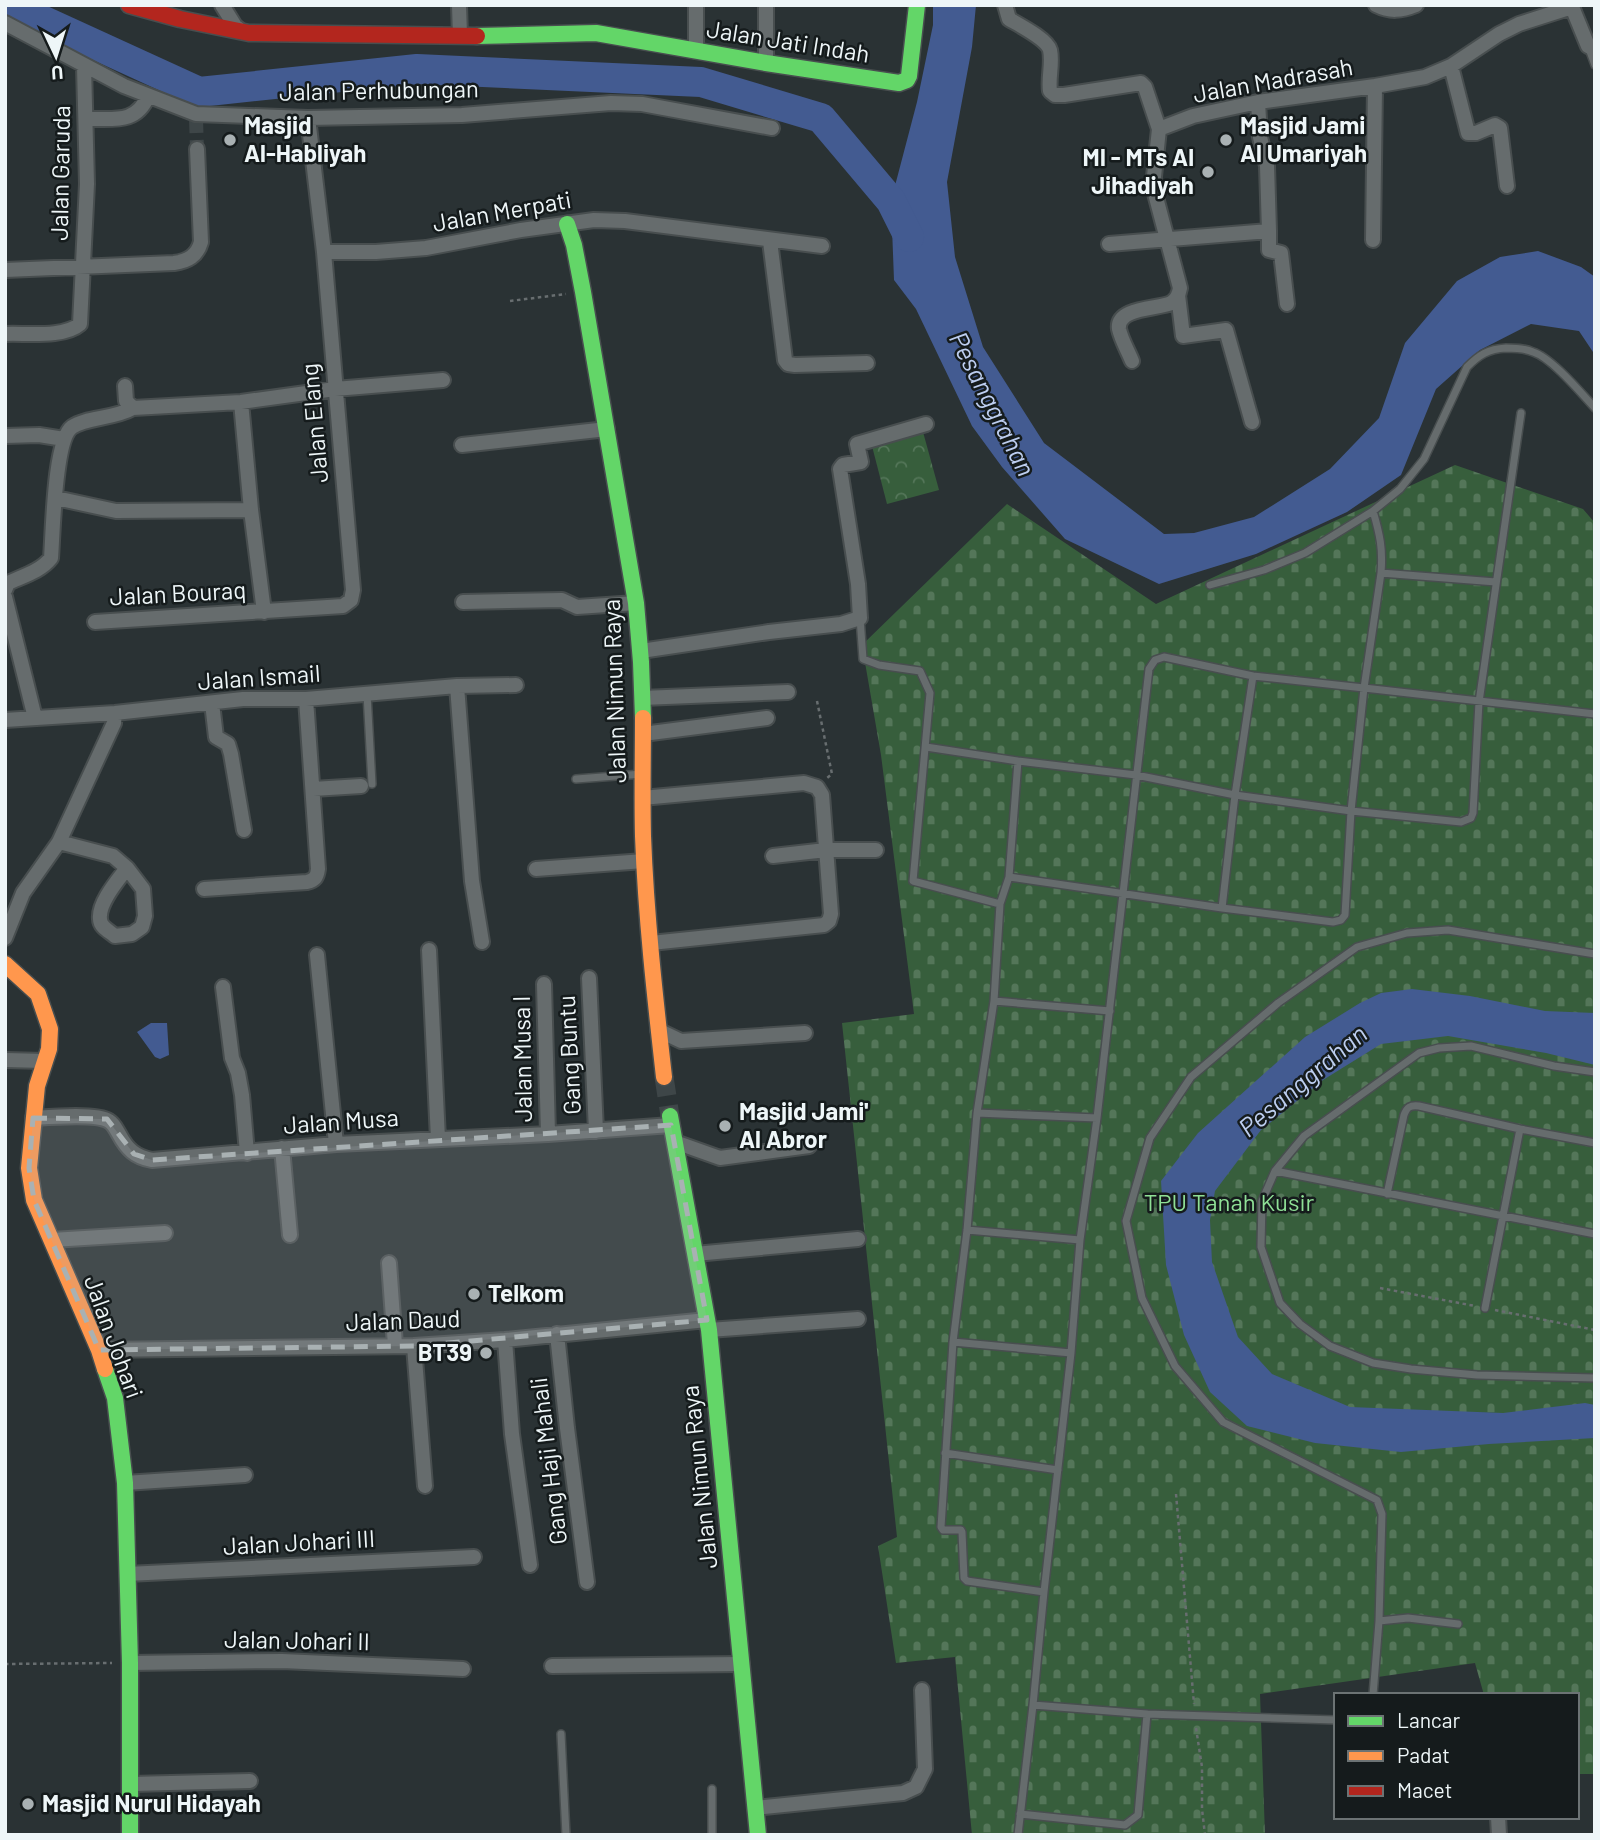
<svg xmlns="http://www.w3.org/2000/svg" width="1600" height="1840" viewBox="0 0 1600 1840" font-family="Barlow,sans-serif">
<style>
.cemetery{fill:url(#cemetery-stones)}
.park{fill:url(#park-crowns)}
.water{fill:#435b91}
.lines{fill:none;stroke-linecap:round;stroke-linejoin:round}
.river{stroke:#435b91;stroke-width:30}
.street-tunnel{stroke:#3e4648;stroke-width:14;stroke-dasharray:14 7;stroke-linecap:butt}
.secondary-tunnel{stroke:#3e4648;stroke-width:19;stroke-dasharray:19 10;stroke-linecap:butt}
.lane-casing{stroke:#484e4f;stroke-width:10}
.street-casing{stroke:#484e4f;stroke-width:18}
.fast-casing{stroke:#484e4f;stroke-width:19}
.slow-casing{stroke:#484e4f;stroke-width:19}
.jam-casing{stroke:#484e4f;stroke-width:19}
.path{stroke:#686e70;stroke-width:2.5;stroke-dasharray:3.5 3.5;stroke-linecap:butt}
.lane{stroke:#666c6d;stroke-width:7}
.street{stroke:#666c6d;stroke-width:14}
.fast{stroke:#63d668;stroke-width:16}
.slow{stroke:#ff974d;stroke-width:16}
.jam{stroke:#b3261e;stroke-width:16}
.marked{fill:#a9b1b3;fill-opacity:0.2;stroke:#a9b1b3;stroke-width:5;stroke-dasharray:14 9;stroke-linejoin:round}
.poi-dot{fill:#a9b1b3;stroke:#151b1c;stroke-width:2.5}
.labels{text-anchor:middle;stroke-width:5;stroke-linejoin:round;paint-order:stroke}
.street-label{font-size:24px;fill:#eef6f8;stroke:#151b1c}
.poi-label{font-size:24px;font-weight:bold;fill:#eef6f8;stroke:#151b1c;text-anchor:start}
.park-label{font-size:24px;fill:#8fe096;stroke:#151b1c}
.water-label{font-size:26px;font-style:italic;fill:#bdcef0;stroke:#151b1c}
</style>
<defs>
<pattern id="cemetery-stones" width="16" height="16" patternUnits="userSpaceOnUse" patternTransform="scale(1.75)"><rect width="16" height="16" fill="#375e3c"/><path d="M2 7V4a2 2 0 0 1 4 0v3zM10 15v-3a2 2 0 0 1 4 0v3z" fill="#547659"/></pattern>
<pattern id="park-crowns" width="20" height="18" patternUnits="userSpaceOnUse" patternTransform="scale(1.75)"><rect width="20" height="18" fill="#375e3c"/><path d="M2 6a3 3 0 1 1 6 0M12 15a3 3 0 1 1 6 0" fill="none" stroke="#547659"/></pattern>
</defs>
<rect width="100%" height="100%" fill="#2a3234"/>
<path class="cemetery" d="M1455,465L1583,509L1595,523V1774H1577V1695H1484L1475,1663L1260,1694L1265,1835H972L955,1657L896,1663L878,1546L897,1537L842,1023L914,1014L881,755L862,645L1007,504L1156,604Z"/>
<path class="park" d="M923,432L939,490L887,504L872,446Z"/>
<path class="water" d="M933,5H976L972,47L947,182L955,257L983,347L1044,443L1164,534L1194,533L1254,517L1330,469L1379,418L1405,343L1457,281L1500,257L1538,251L1581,267L1595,277V355L1579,331L1531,324L1480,350L1436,389L1401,475L1347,512L1256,554L1159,584L1065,539L1002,467L972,426L916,309L894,280L891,201L917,102L933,25Z
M1412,989L1470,996L1545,1011L1595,1013V1065L1546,1053L1448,1036L1381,1044L1323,1080L1261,1130L1215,1191L1210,1220L1212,1262L1238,1337L1272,1374L1350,1407L1503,1413L1585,1403L1595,1405V1438L1489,1444L1401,1452L1315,1443L1247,1426L1210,1392L1184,1335L1166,1265L1161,1181L1198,1133L1305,1037L1360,1003L1381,993Z
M151,1023H167L169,1055L160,1059L155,1057L137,1032Z"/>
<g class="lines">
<path class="river" d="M9,5L199,92L417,69L701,82L821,118L891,201L909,237"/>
<path class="street-tunnel" d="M196,119L197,149"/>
<path class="secondary-tunnel" d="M664,1077L670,1116"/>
<g class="lane-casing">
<path id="lane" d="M1588,46L1595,65
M1373,511C1380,535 1383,549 1381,573
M1496,582L1381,573L1364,688L1595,714
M1210,585L1264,570L1305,553L1373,511L1400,489L1424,459L1467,367C1479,355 1488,349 1506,348C1515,348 1524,348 1533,352C1552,358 1581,393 1595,408
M860,618L863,659L879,665L920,671L930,693L913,881L1000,904
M1253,676L1364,688L1351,811L1461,822L1471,818L1473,813L1479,702L1521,413
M367,694L372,784
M926,747L1018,761L1136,775L1235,795L1351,811L1345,915L1341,920L1333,922L1222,908L1009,877
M1018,761L1009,877L1000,904L994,1001L977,1113L967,1230L953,1342L941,1527L943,1530H961L962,1532L964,1578L967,1581L1044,1592
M576,779L642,774
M994,1001L1110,1011
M1595,1072L1554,1066L1471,1046L1439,1048L1419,1053L1304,1136L1275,1171L1595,1234
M977,1113L1097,1118
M1275,1171L1262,1201L1261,1247L1280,1303L1300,1324L1330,1346L1373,1363L1411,1369L1477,1375L1595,1378
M1387,1194L1404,1115C1407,1107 1410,1105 1419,1106L1520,1129L1595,1143
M967,1230L1080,1240
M1485,1308L1520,1129
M953,1342L1071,1353
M945,1453L1058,1470
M1379,1621L1382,1514L1377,1500L1223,1422L1175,1366L1142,1298L1126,1221L1150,1138L1191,1077L1278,1003L1357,947L1407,933L1448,930L1595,954
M1373,1695L1379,1621L1408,1618L1458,1624
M1033,1705L1147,1714L1336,1720
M561,1734L566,1835
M712,1789V1835
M1020,1814L1125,1825L1138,1815L1147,1714
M1018,1835L1033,1705L1044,1592L1071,1353L1080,1240L1097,1118L1149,669L1155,660L1164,657L1253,676L1235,795L1222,908"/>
</g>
<g class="street-casing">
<path id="street" d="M222,5L235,26L241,31
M459,5L460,36
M1005,5L1009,19C1019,25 1047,39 1050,50C1053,63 1048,78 1050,91L1055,95H1064L1141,83L1145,87L1159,129
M1376,5C1390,12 1401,11 1416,5
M1572,7L1588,46L1595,49
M5,23L124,86L196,114L308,118L462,115L611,103L642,104L772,128
M696,51V5
M766,63V5
M1451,66L1468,133H1476L1495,125L1500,128L1507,186
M86,119C112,118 136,125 148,96
M1269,231V250L1281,253L1287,304
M1373,240L1375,86
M770,241L785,360L788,364L795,365L867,363
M1109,244L1269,231L1267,166L1260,137L1258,102
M324,252H376L426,248L521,230L594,220L625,221L822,246
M5,270L174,263C188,261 197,256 201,242L197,149
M1178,295L1183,336L1226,330L1252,422
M5,334C27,333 64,338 80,324L87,184L84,66
M1132,361C1128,351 1121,339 1119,329C1116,307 1159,309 1171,303C1177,300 1179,294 1180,288L1153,186L1159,129L1193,116L1258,102L1375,86L1425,77L1451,66L1499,34L1519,24L1572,7V5
M125,386L126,401L133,408L241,402L335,389L443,380
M241,402L251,510L264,612
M5,436L39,435L64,439
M462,445L607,429
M56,498L116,511L251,510
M5,590L8,583C23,576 41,571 51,558C53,534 54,440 72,427C86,417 114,419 133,408
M5,597L35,718
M463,602L562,600L577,607L636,603
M95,622L343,606L351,600L353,590L324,252L308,118
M641,651L769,632L841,624L860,618L858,584L840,469L843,465L861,462L857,444L926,424
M457,686L472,881L482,942
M642,698L788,692
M212,703L216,737L228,744L231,754L244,830
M5,720L115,713L243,699H306L457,686L516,685
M643,734L767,718
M313,789L361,786
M642,798L804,783L817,787L822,795L831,914L829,921L824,925L651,943
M59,842L113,856L127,868L143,889L145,916L142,927L132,934L115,936C109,931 100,927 100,919C98,903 118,880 127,868
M773,856L826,850H876
M536,869L644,861
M204,889L307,882C315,880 317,877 318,869L306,699
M5,938L23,893L59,842L114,723L115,713
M429,950L438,1139
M317,955L336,1144
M589,978L596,1131
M544,984L548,1134
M223,987L232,1058L238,1073L242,1095L247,1153
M658,1030L681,1041L805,1033
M5,1060L45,1061
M33,1118C49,1117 97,1113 109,1121C114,1124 116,1129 119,1134C127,1149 135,1157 152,1160L336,1144L548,1134L671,1125
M675,1142L720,1158L809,1146
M282,1148L290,1235
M52,1240L165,1233
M695,1254L858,1239
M389,1263L395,1345
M709,1330L858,1319
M557,1334L567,1428L587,1582
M505,1340L512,1434L530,1565
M414,1346L425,1486
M99,1350L414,1346L505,1340L707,1320
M125,1483L245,1475
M127,1574L474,1557
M130,1663L282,1661L463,1669
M552,1666L742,1664
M131,1784L250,1781
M755,1808L903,1793L916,1787L925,1769L922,1690
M1498,1817L1499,1835"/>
</g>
<g class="fast-casing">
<path id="fast" d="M477,36L596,33L766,63L899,83L907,80L909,76L917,5
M567,224L574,245L583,292L636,603L641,662L643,718
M670,1116L709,1330L758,1835
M105,1369L115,1398L125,1483L130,1663V1835"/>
</g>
<g class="slow-casing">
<path id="slow" d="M643,718C643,757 642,796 643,836C646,917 655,997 664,1077
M5,964L38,994L50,1029L49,1049L37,1086L29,1168L34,1200L99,1350L105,1369"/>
</g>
<g class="jam-casing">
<path id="jam" d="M129,5L180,19L249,33L477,36"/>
</g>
<path class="path" d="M510,301L566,294
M817,701L832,774L827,778
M1380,1288L1475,1306
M1495,1310L1595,1330
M1176,1494L1194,1704
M5,1664L112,1663
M1196,1728L1202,1767V1809L1205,1835"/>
<use href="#lane" class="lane"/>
<use href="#street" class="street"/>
<use href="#fast" class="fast"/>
<use href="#slow" class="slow"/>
<use href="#jam" class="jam"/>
</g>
<path class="marked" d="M33,1118L107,1119L134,1154L152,1160L671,1125L707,1320L414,1346L99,1350L34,1200L29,1168Z"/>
<g class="poi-dot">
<circle cx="230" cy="140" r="7"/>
<circle cx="1226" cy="140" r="7"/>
<circle cx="1208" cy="172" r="7"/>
<circle cx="725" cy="1126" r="7"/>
<circle cx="474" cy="1294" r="7"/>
<circle cx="486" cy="1353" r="7"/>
<circle cx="28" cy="1804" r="7"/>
</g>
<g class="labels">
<g class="street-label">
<text transform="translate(788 42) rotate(9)" y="8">Jalan Jati Indah</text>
<text transform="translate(1273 81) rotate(-10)" y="8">Jalan Madrasah</text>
<text transform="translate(379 91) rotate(-1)" y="8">Jalan Perhubungan</text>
<text transform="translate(61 173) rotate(-89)" y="8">Jalan Garuda</text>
<text transform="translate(502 212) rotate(-10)" y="8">Jalan Merpati</text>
<text transform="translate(315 423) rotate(-95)" y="8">Jalan Elang</text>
<text transform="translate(178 594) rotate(-3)" y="8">Jalan Bouraq</text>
<text transform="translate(259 678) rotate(-4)" y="8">Jalan Ismail</text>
<text transform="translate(615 691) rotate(-92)" y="8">Jalan Nimun Raya</text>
<text transform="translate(570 1055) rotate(-93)" y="8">Gang Buntu</text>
<text transform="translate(523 1059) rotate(-91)" y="8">Jalan Musa I</text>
<text transform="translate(341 1122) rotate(-4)" y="8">Jalan Musa</text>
<text transform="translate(403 1321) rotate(-2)" y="8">Jalan Daud</text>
<text transform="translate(113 1337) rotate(70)" y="8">Jalan Johari</text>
<text transform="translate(549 1461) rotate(-97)" y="8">Gang Haji Mahali</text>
<text transform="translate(700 1477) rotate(-96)" y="8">Jalan Nimun Raya</text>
<text transform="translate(299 1543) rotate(-3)" y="8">Jalan Johari III</text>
<text transform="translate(297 1641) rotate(1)" y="8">Jalan Johari II</text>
</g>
<g class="poi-label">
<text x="244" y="134">Masjid<tspan x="244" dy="28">Al-Habliyah</tspan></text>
<text x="1240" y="134">Masjid Jami<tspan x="1240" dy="28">Al Umariyah</tspan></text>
<text x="1194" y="166" text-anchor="end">MI - MTs Al<tspan x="1194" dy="28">Jihadiyah</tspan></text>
<text x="739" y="1120">Masjid Jami'<tspan x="739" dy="28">Al Abror</tspan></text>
<text x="488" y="1302">Telkom</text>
<text x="472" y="1361" text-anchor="end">BT39</text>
<text x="42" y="1812">Masjid Nurul Hidayah</text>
</g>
<g class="park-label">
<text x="1229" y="1211">TPU Tanah Kusir</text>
</g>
<g class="water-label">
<text transform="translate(992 404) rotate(63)" y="9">Pesanggrahan</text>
<text transform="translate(1303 1081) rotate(-40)" y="9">Pesanggrahan</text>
</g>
</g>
<rect width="1600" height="1840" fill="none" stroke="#eef6f8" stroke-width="14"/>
<rect x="1334" y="1693" width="245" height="126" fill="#151b1c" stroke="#6c7374" stroke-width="2"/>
<rect x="1348" y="1716" width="35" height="10" fill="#63d668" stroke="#6c7374" stroke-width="2"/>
<text x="1397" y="1728" font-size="21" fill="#eef6f8">Lancar</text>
<rect x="1348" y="1751" width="35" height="10" fill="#ff974d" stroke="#6c7374" stroke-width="2"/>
<text x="1397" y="1763" font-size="21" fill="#eef6f8">Padat</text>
<rect x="1348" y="1786" width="35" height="10" fill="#b3261e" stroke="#6c7374" stroke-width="2"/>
<text x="1397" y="1798" font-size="21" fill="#eef6f8">Macet</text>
<g transform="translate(56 56) rotate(176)" stroke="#151b1c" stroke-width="5" paint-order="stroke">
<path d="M0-5L12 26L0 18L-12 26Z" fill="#eef6f8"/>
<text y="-10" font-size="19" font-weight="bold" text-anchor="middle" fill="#eef6f8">U</text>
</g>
</svg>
